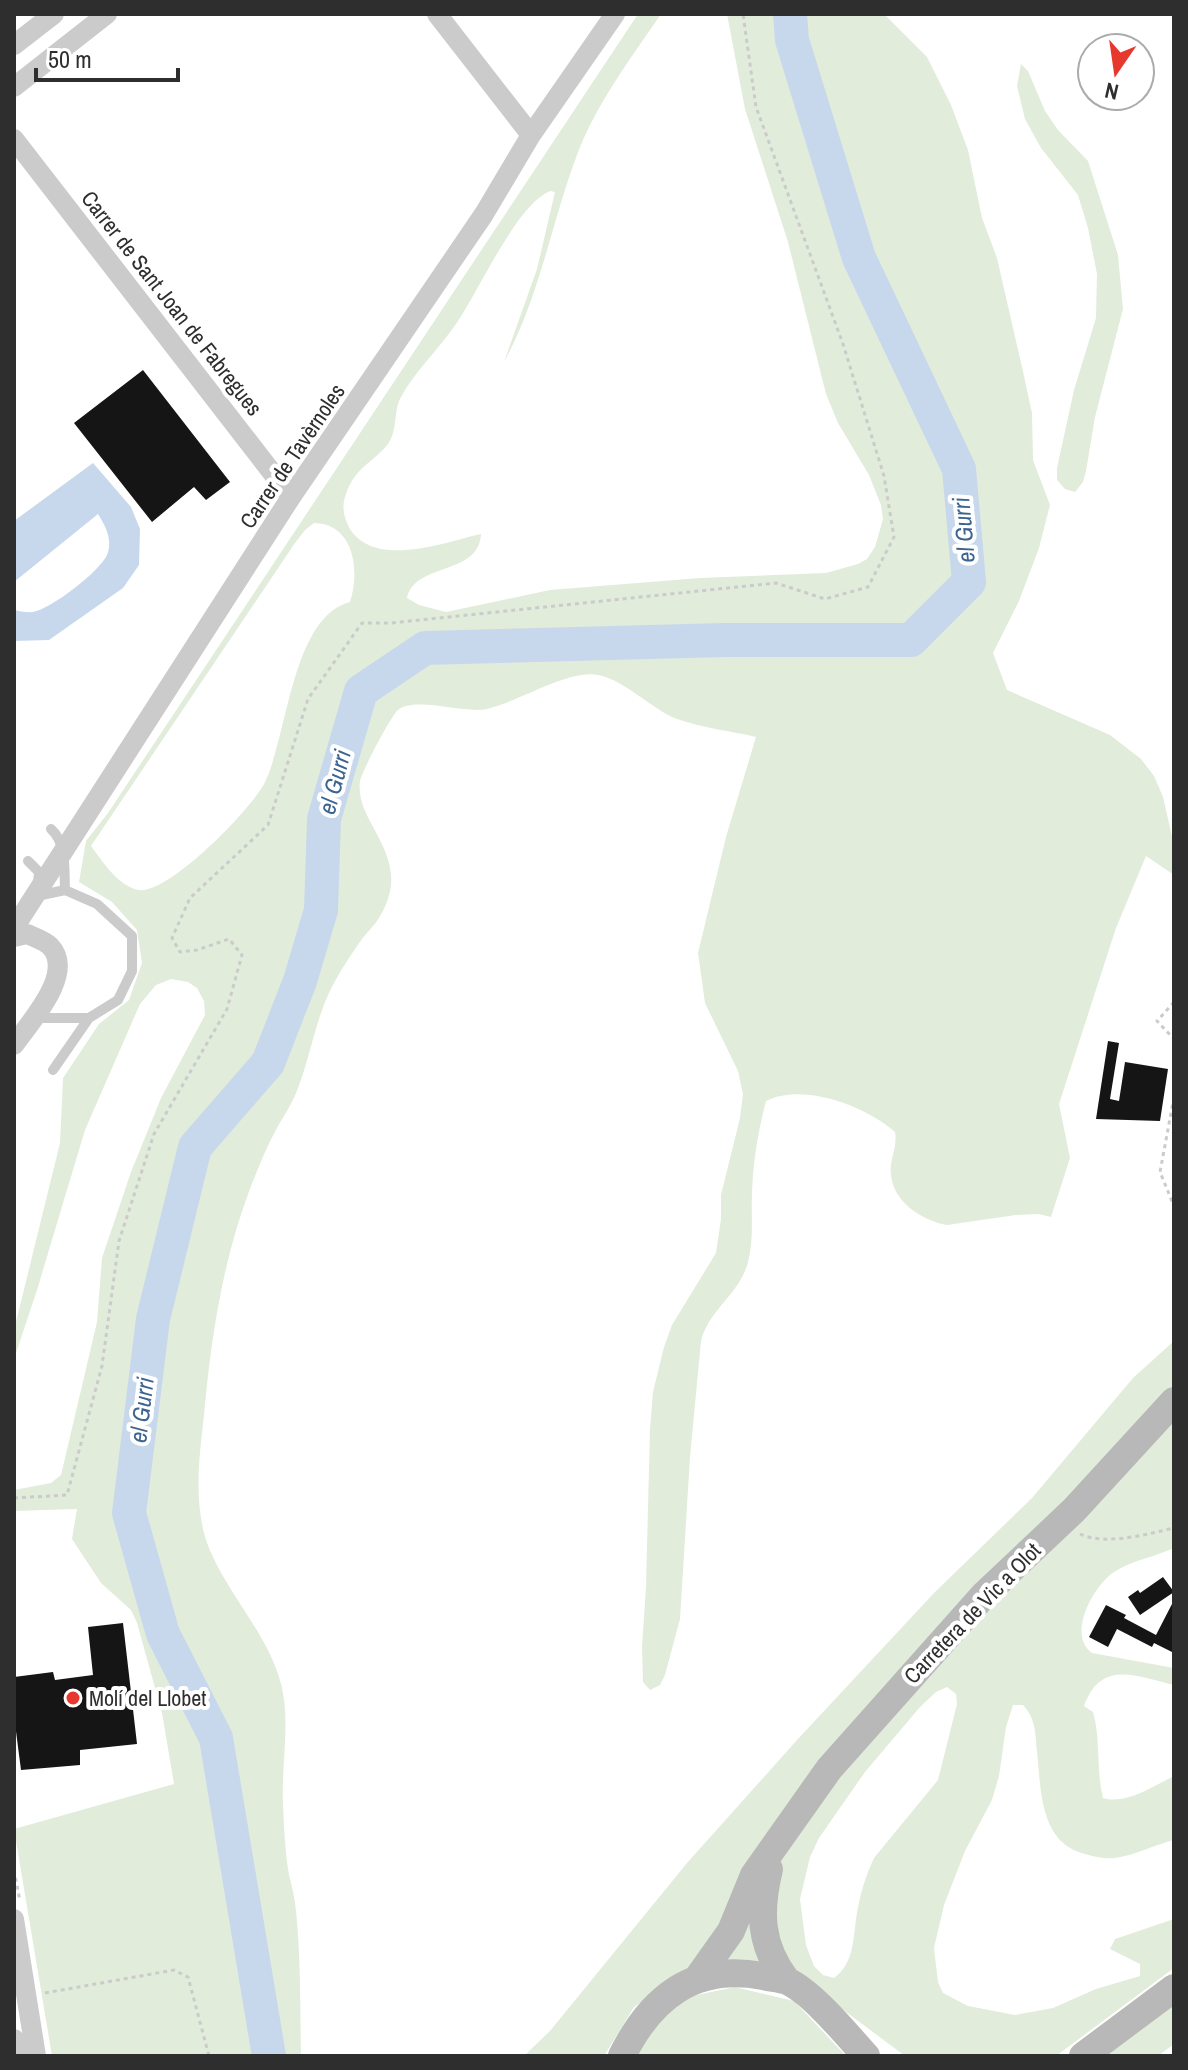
<svg xmlns="http://www.w3.org/2000/svg" width="1188" height="2070" viewBox="0 0 1188 2070" font-family="'Archivo Narrow',sans-serif">
<style>
.green{fill:#e2ecdb;fill-rule:evenodd}
.water{fill:#c7d8ec}
.lines{fill:none;stroke-linecap:round;stroke-linejoin:round}
.river{stroke:#c7d8ec;stroke-width:34}
.building{fill:#151515}
.path{stroke:#cbcbcb;stroke-width:3;stroke-dasharray:4 4;stroke-linecap:butt}
.lane{stroke:#cbcbcb;stroke-width:10}
.street{stroke:#cbcbcb;stroke-width:20}
.secondary{stroke:#b8b8b8;stroke-width:28}
.poi-dot{fill:#e7382d;stroke:#fff;stroke-width:3}
.labels{text-anchor:middle;stroke-width:8;stroke-linejoin:round;paint-order:stroke}
.street-label{font-size:22px;fill:#2e2e2e;stroke:#fff}
.poi-label{font-size:22px;fill:#2e2e2e;stroke:#fff;text-anchor:start}
.water-label{font-size:24px;font-style:italic;fill:#3b6491;stroke:#fff}
</style>
<rect width="100%" height="100%" fill="#fff"/>
<path class="green" d="M638,14H661C631,58 596,104 577,155C551,224 540,296 504,362L537,269L555,192L550,191C516,205 478,293 456,324C439,349 415,371 401,397C393,411 398,430 388,444C373,463 355,467 346,494C341,507 344,518 350,529C376,569 445,542 481,534C479,576 415,562 407,598L419,605L446,612L550,590L700,578L826,573L858,564L867,559L875,547L883,519L881,505L869,475L838,423L826,394L788,242L745,109L727,14H884L927,57L951,105L968,150L982,218L997,258L1024,376L1032,413L1033,460L1050,505L1039,548L1019,601L993,653L1007,690L1110,735L1141,759L1154,776L1163,797L1174,845V875L1146,856L1116,928L1059,1104L1070,1158L1051,1217L1039,1214L1016,1215L947,1225C918,1219 887,1198 891,1164C893,1153 897,1144 895,1132C866,1106 802,1082 766,1101C758,1132 753,1162 752,1194C751,1217 754,1238 748,1262C740,1294 709,1309 701,1341L690,1457L680,1619L665,1675L660,1685L650,1690L643,1682L642,1647L646,1587L650,1429L653,1392L664,1347L672,1325L716,1253L721,1219V1195L740,1118L743,1094L738,1071L705,1003L698,953L726,837L756,737C731,731 702,728 677,719C651,709 625,680 598,675C569,669 518,702 487,709C464,714 415,696 398,710C391,716 362,771 360,781C354,825 417,857 379,918C374,926 367,932 362,939C350,956 338,974 329,993C315,1023 310,1057 298,1088C293,1102 285,1114 277,1128C267,1146 259,1166 251,1186C223,1259 211,1337 204,1415C200,1452 195,1487 202,1524C211,1576 263,1624 279,1677C292,1716 281,1763 283,1803C284,1827 285,1852 289,1875C292,1887 295,1899 296,1911C301,1959 300,2008 301,2056H52L14,1829L174,1784L162,1713L137,1623L131,1610L101,1583L72,1539L77,1509L14,1511V1490L51,1483L61,1475L97,1322L102,1258L131,1172L161,1098L205,1015L204,1001L197,988L188,982L171,979L156,985L140,1004L85,1130L37,1290L14,1359V1330L60,1143L63,1078L99,1024L129,1000L142,963L137,930L112,902L79,882L86,841L108,813ZM314,523C355,524 360,572 350,602C292,617 288,735 265,782C253,808 168,895 139,890C119,887 102,861 91,846L295,543L305,530Z
M1021,64L1028,71L1045,111L1058,130L1088,161L1118,255L1123,309L1095,417L1086,471L1083,482L1075,492L1065,489L1057,480V468L1074,390L1096,318L1097,274L1088,228L1078,195L1041,148L1025,119L1017,86Z
M1174,1341V1548C1155,1557 1132,1560 1114,1572C1094,1585 1066,1635 1092,1653L1174,1668V1685C1136,1676 1101,1659 1084,1706L1093,1712C1101,1740 1096,1770 1103,1798C1127,1805 1153,1786 1174,1776V1840C1154,1845 1136,1855 1115,1858C1105,1859 1095,1857 1085,1854C1039,1843 1041,1788 1037,1751C1035,1733 1036,1719 1023,1705H1013L1006,1727L999,1776L992,1800L965,1851L944,1905L934,1948L938,1982L943,1993L968,2006L1015,2015L1053,2008L1096,1989L1140,1976V1964L1110,1949L1115,1939L1174,1919V1968L1056,2056H905L794,1973L700,1965L634,2007L604,2056H524L550,2031L687,1863L797,1740L934,1593L1032,1498L1133,1378ZM947,1687L956,1694L957,1704L938,1780L874,1858C866,1875 860,1894 857,1913C853,1936 855,1963 834,1978L823,1975L814,1966L806,1945L800,1899L810,1857L819,1838L865,1772L920,1707L936,1692Z
M735,1987L794,2001L846,2056H632L658,2018L692,1996Z
M1174,2005V2044L1158,2056H1100Z"/>
<path class="water" d="M93,463L131,507L140,529L139,565L123,588L49,640L14,641V610C20,611 26,613 33,612C51,609 99,572 107,555C113,540 106,527 98,514L14,582V521Z"/>
<g class="lines">
<path class="river" d="M269,2056L216,1738L163,1634L129,1513L153,1319L195,1147L268,1063L300,981L321,910L324,819L361,691L425,648L725,640H911L969,582L959,469L859,258L792,40L790,14"/>
</g>
<path class="building" d="M143,370L230,482L206,500L194,487L152,522L74,423Z
M1108,1041L1119,1043L1110,1099L1119,1101L1125,1062L1168,1069L1160,1121L1096,1119Z
M1163,1577L1174,1592L1140,1615L1128,1597L1138,1590L1140,1593Z
M1172,1604L1174,1605V1653L1154,1643L1152,1647L1117,1629L1108,1647L1089,1637L1106,1605L1126,1615L1124,1618L1156,1635Z
M123,1623L137,1744L80,1750V1765L21,1770L14,1716V1677L53,1672L55,1680L93,1675L88,1627Z"/>
<g class="lines">
<path class="path" d="M1174,1002L1157,1021L1174,1039
M1174,1097L1160,1172L1174,1206
M14,1498L67,1495L102,1366L119,1241L154,1134L227,1009L242,955L229,939L197,950L180,952L172,938L190,898L268,825L308,699L362,623H391L776,583L825,599L868,587L894,537L884,476L843,344L756,107L743,14
M1080,1534C1105,1546 1148,1534 1174,1528
M14,1870L20,1901
M45,1993L174,1970L188,1977L209,2056"/>
<path class="lane" d="M28,861L39,872L37,896L65,890
M35,1018H89L118,1000L132,971V936L97,904L65,890C64,870 67,843 51,829
M53,1070L89,1018"/>
<path class="street" d="M437,14L531,135
M14,45L54,14
M14,87L107,14
M14,139L291,497
M14,928L291,497L484,214L531,135L615,14
M14,937L27,934C34,937 45,941 50,946C76,973 30,1022 14,1045
M14,1919L36,2056
M14,2039L17,2056"/>
<path class="secondary" d="M769,1869C759,1911 759,1945 787,1981
M699,1976L731,1931L754,1875L829,1769L983,1596L1074,1510L1174,1401
M622,2056C651,1997 695,1963 763,1976C770,1978 780,1978 787,1981C812,1992 847,2035 866,2056
M1083,2056L1174,1988"/>
</g>
<circle class="poi-dot" cx="73" cy="1698" r="8"/>
<g class="labels">
<g class="street-label">
<text transform="translate(172 303) rotate(52)" y="8">Carrer de Sant Joan de Fabregues</text>
<text transform="translate(292 456) rotate(-56)" y="8">Carrer de Tavèrnoles</text>
<text transform="translate(972 1613) rotate(-46)" y="8">Carretera de Vic a Olot</text>
</g>
<g class="poi-label">
<text x="89" y="1706">Molí del Llobet</text>
</g>
<g class="water-label">
<text transform="translate(964 530) rotate(-95)" y="8">el Gurri</text>
<text transform="translate(335 782) rotate(-75)" y="8">el Gurri</text>
<text transform="translate(142 1410) rotate(-83)" y="8">el Gurri</text>
</g>
</g>
<rect width="1188" height="2070" fill="none" stroke="#2e2e2e" stroke-width="32"/>
<g transform="translate(1116 72) rotate(193)"><circle r="38" fill="#ffffff" stroke="#ababab" stroke-width="2"/>
<path d="M0-6L14 30L0 20L-14 30Z" fill="#e7382d"/>
<text y="-12" font-size="22" font-weight="bold" text-anchor="middle" fill="#2e2e2e">N</text>
</g>
<path d="M36 68v12h142v-12" fill="none" stroke="#2e2e2e" stroke-width="4"/>
<text x="48" y="68" font-size="24" fill="#2e2e2e" stroke="#ffffff" stroke-width="6" paint-order="stroke">50 m</text>
</svg>
